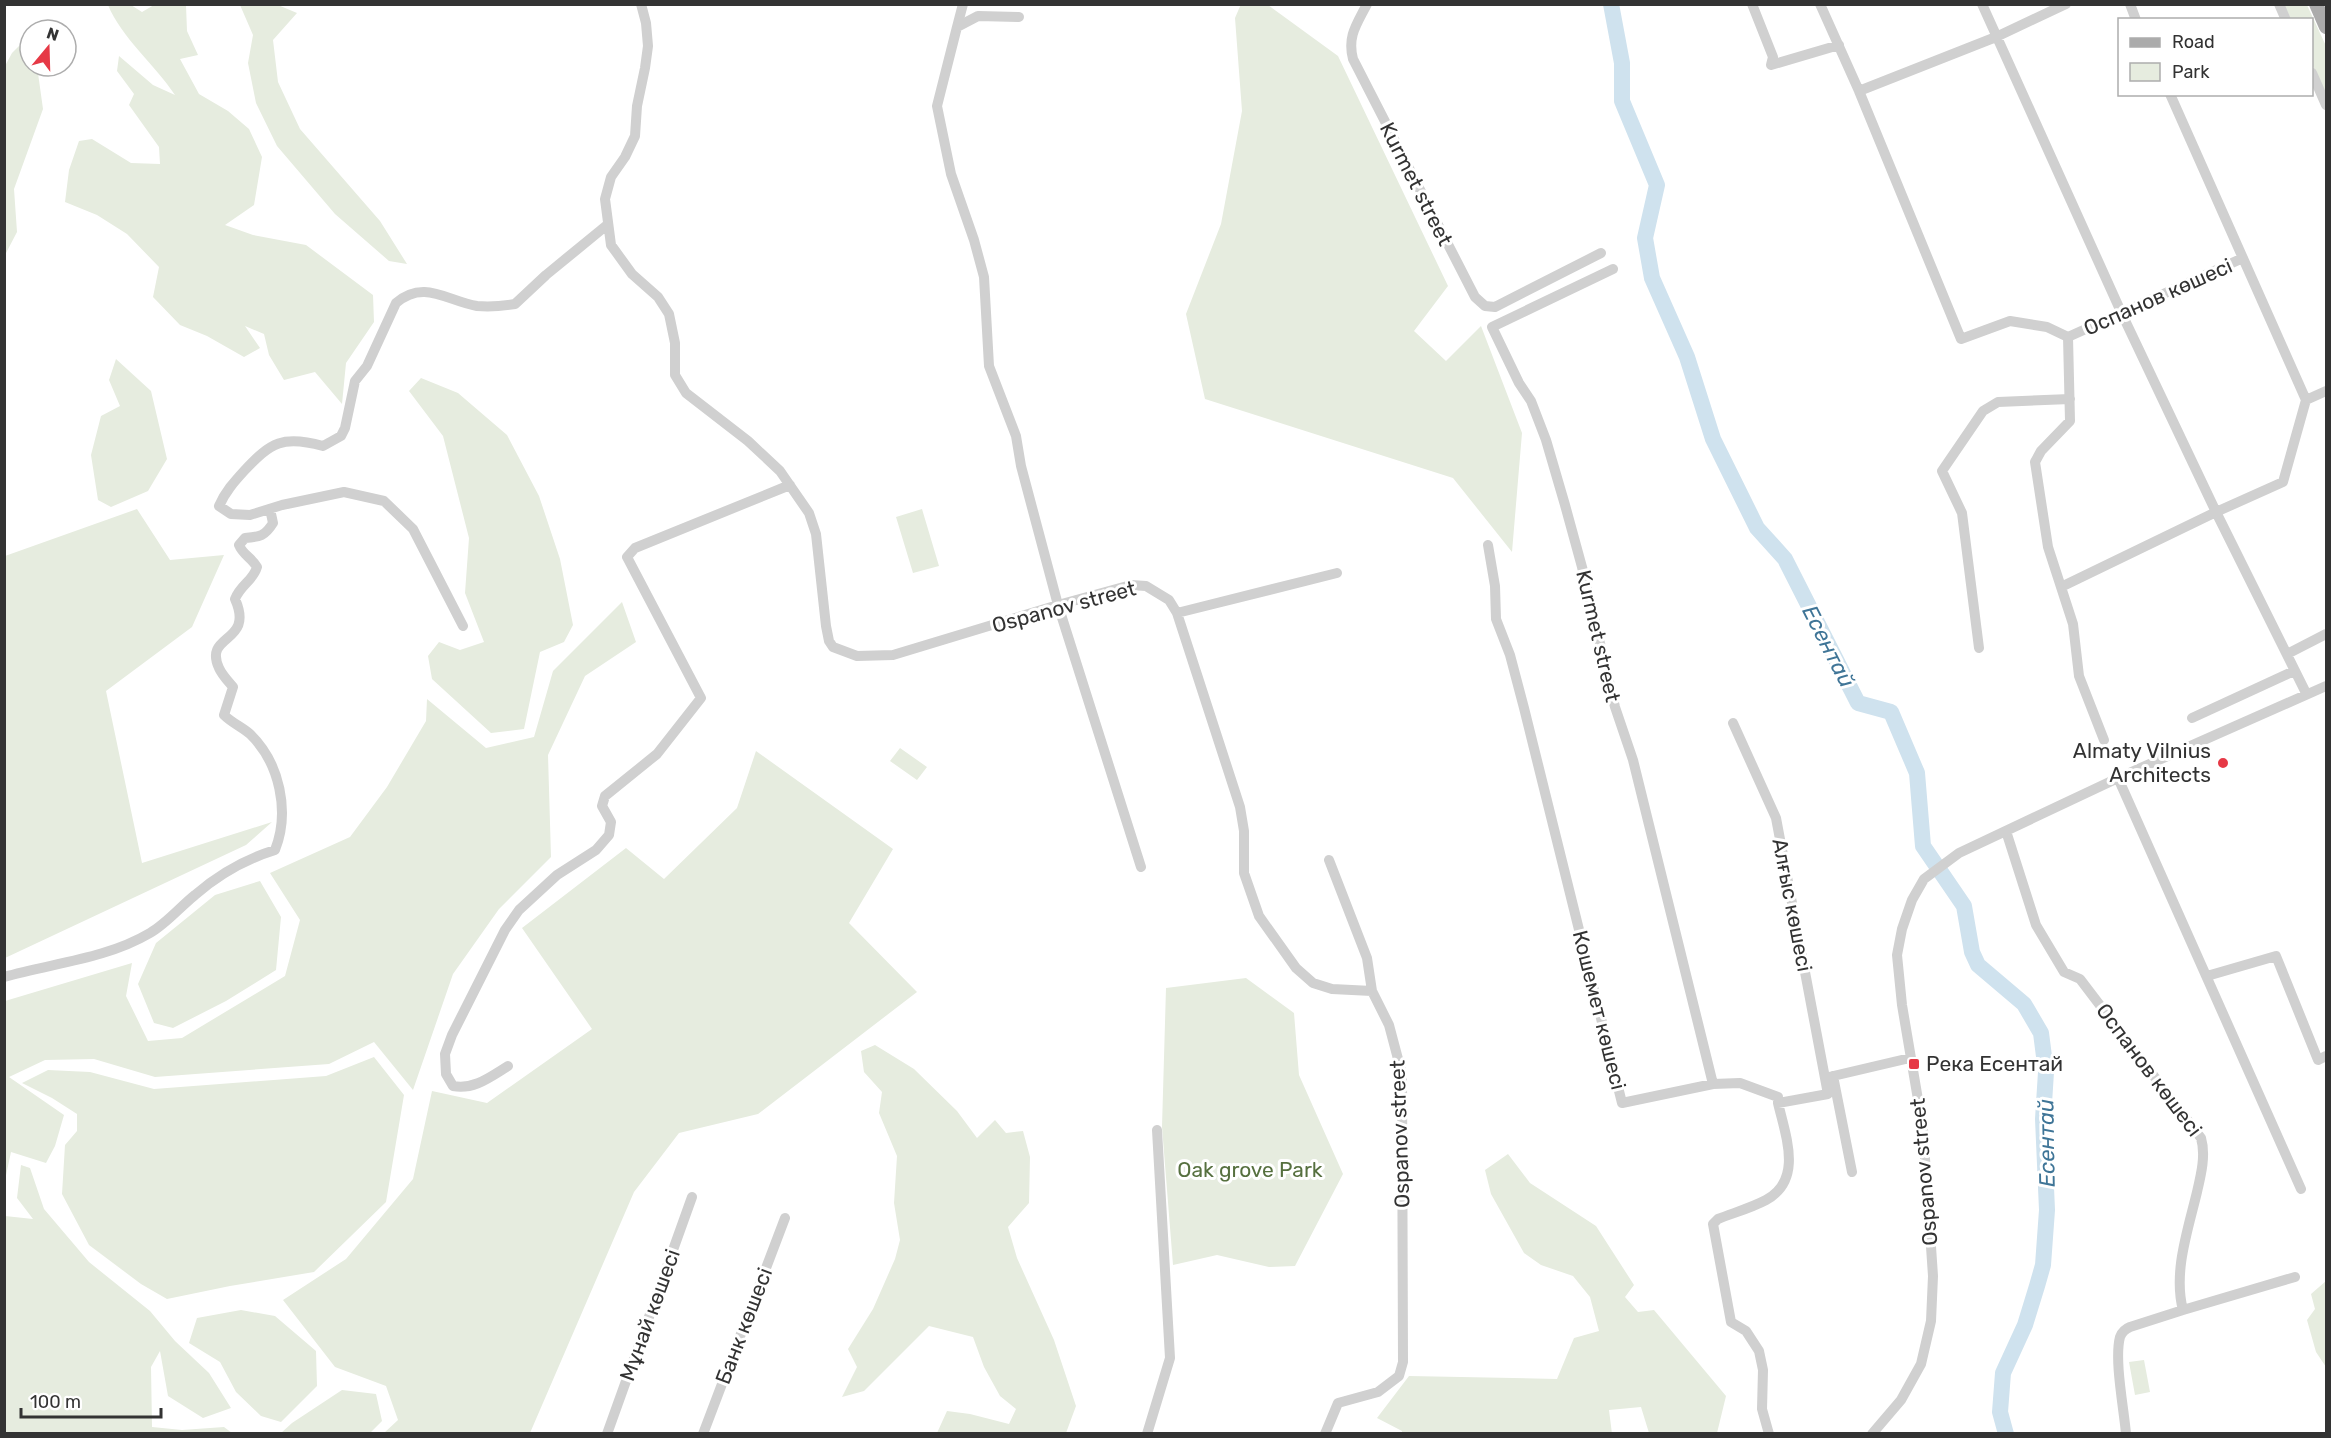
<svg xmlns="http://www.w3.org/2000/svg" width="2331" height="1438" viewBox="0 0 2331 1438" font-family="Rubik,sans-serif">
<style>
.green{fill:#e6ecdf}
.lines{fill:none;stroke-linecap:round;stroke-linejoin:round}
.river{stroke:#cfe2ee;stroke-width:16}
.minor{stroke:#d0d0d0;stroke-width:10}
.major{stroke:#ababab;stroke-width:14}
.poi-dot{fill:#e63946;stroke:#fff;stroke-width:2}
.labels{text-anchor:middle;stroke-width:6;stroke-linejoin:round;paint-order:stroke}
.street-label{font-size:21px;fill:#333;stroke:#fff}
.poi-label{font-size:21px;fill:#333;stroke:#fff;text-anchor:end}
.park-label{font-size:21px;fill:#56703f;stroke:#fff}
.water-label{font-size:22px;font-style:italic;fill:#3f7597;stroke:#fff}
</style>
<rect width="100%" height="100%" fill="#fff"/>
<path class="green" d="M1241,4L1268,5L1338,56L1448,286L1414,331L1446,361L1481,326L1522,433L1512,552L1453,478L1205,399L1186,314L1221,224L1242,111L1235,18Z
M108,5H131L142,12L154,5H186L187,31L198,55L180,59L199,94L228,111L249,129L262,157L254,205L225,225L253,235L306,245L373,295L374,322L346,363L342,404L315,372L284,380L269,355L264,334L245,326L260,348L244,357L207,336L180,325L153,297L159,267L127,234L97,215L65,202L69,170L79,141L92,139L131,163L160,164L159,147L129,105L134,94L117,71L119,56L153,85L175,95C155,65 121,37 108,5Z
M240,5H278L297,13L273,40L278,82L300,129L380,221L407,264L389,261L335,214L277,146L256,103L248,63L253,35Z
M2284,5H2307L2326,46V96L2312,64V20L2291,19Z
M20,45L30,47V66H37L43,109L14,189L17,232L5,255V66L12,53Z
M116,359L151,391L167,459L148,491L111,507L98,500L91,455L101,416L120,406L109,380Z
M421,378L458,393L507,435L539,496L560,559L573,625L564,642L540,652L524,729L491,733L432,679L428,656L439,642L460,650L484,642L465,593L469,538L443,436L409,391Z
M137,509L170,560L224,555L192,627L106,691L142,863L272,822L246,845L5,958V556Z
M922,509L939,566L913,573L896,517Z
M622,602L636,642L585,676L548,755L551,857L499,909L453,974L413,1090L374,1042L329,1064L155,1077L94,1059L45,1060L9,1077L64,1115L55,1146L46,1163L11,1152L5,1180V1001L132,963L126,996L148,1041L182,1038L285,976L300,920L270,873L350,837L387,787L426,721L427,699L486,748L534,737L553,671Z
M900,748L927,767L917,780L890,761Z
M756,751L893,849L849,923L917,992L758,1114L679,1133L634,1192L530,1433H384L398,1420L386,1386L335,1367L283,1300L346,1259L413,1179L432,1091L487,1103L592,1029L522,928L626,848L664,879L737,808Z
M260,881L281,917L276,970L226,1001L173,1028L154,1023L138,984L156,943L215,895Z
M1246,978L1294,1013L1299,1075L1343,1174L1295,1266L1269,1267L1217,1255L1173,1265L1162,1127L1166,988Z
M875,1045L914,1069L957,1111L977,1138L995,1120L1006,1133L1023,1131L1030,1157L1029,1203L1008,1227L1017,1258L1054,1340L1076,1406L1066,1433H937L947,1411L970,1414L1009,1424L1016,1409L1000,1396L984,1367L973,1337L929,1326L864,1391L842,1397L857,1367L848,1349L873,1309L895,1259L900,1240L894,1203L897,1156L879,1113L882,1092L864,1072L861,1051Z
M374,1057L404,1095L386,1202L314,1272L230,1286L167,1299L141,1284L89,1245L62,1194L65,1145L77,1131V1114L52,1098L22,1083L48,1070L90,1072L154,1089L326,1076Z
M1508,1154L1530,1183L1596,1226L1634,1285L1625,1297L1638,1312L1654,1310L1726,1396L1717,1433H1649L1641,1407L1609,1410L1612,1434L1402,1433V1431L1377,1418L1409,1376L1557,1379L1574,1338L1599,1331L1590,1297L1573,1276L1541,1265L1524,1253L1491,1194L1485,1170Z
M21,1165L30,1168L44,1209L89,1262L150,1311L175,1341L209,1373L231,1408L203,1418L168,1396L160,1351L151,1367L152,1427L182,1430L224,1427L232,1433H5V1216L33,1219L17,1198Z
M2326,1281V1367L2316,1352L2307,1320L2315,1309L2311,1294Z
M241,1310L275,1316L316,1351L317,1386L281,1422L261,1416L236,1392L220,1362L189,1343L197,1318Z
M2144,1360L2150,1392L2135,1395L2129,1362Z
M342,1390L376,1394L382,1421L370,1433H281L292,1423Z"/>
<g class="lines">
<path class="river" d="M1611,4L1622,63V101L1657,185L1645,238L1652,278L1687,357L1713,439L1757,528L1785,559L1858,703L1891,712L1917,773L1923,846L1964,906L1972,952L1978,965L2024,1004L2041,1033L2046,1072L2043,1119L2047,1210L2043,1265L2037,1286L2025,1325L2003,1373L2000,1412L2006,1434"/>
<path class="minor" d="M641,4L646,23L648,46L645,68L637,106L635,136L625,157L611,177L605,199L611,245L632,274L658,297L669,314L675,343V375L686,393L748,441L780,471L809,513L816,534L826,626L829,641L833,647L857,656L893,655L1058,605L1131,585L1146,586L1169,600L1177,613L1240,807L1244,831V873L1259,916L1296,968L1313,983L1332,989L1372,991L1389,1025L1402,1074L1403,1362L1399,1376L1378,1392L1338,1403L1325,1434
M1367,4C1357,24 1347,36 1353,59L1475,297L1485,306L1495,307L1601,253
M1752,4L1773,57L1771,65L1839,45
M1820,4L1859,91L1961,339L2010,321L2047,327L2068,337
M1982,4L2122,314L2216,512L2306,693
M2130,4L2136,20
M2279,4L2286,20
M1019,17L978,16L957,27L937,106L951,174L974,240L984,277L989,366L1016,436L1021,466L1058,605L1141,867
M957,27L963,4
M2312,73L2326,105
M1859,91L1996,37L2066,4
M1613,269L1492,327L1519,383L1531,401L1546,440L1565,505L1582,567L1615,707L1633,760L1713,1084
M2306,400L2326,391
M1488,545L1495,586L1496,619L1510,655L1524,708L1622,1103L1713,1084L1740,1083L1778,1097V1103L1828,1094L1776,818L1733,723
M2061,587L2216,512L2283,482L2306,400L2170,94
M1177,613L1337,573
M463,626L413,529L384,501L344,492L282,505L250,515L231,514L219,506C225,492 234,482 244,471C271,442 283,435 323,446L341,436L345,428L355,381L367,366L396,303C424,279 447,301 477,306C489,307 503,306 515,304L546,275L607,225
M1979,648L1962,513L1942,471L1983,411L1998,402L2070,399
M2287,654L2326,634
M2192,718L2294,671
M2104,740L2079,676L2073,624L2048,547L2035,462L2041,451L2070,421L2068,337L2243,258
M2118,778L2301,1189
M2006,831L2036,925L2064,972L2080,979L2201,1138C2206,1155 2201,1175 2197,1192C2188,1230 2173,1272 2183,1310L2130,1327C2125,1329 2122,1332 2120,1337C2114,1360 2124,1409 2126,1434
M1329,860L1367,958L1372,991
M2207,976L2276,956L2318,1060L2326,1056
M4,977C53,963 106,959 150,933C166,924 180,907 195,895C218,875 246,859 275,850C290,812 280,763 250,734C242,727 232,723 224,715L233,687C228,681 222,675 219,668C203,633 255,644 235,599C241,584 253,581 257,567C251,557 243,555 239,545L245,538C260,537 265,536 273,523L270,509
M508,1066C490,1077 474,1090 453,1086L446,1074L445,1054L452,1035L505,930L519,910L557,875L596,850L609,835L611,822L602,806L605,796L657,754L701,698L627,557L635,548L790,485
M1833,1076L1852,1172
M1829,1077L1910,1058
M2183,1310L2295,1277
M607,1434L692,1197
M703,1434L785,1218
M1147,1434L1170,1358L1157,1130
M1769,1434L1762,1409L1763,1370L1759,1351L1746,1331L1731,1322L1713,1224L1718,1219C1733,1213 1751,1208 1766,1200C1803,1180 1786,1137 1778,1103
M1872,1434L1901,1400L1921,1364L1931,1321L1933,1276L1923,1129L1902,1005L1897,955L1902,929L1912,900L1924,879L1959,853L2118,778L2326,686"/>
<path class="major" d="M2316,4L2326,27"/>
</g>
<g class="poi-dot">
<circle cx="2223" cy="763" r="6"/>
<rect x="1908" y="1058" width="12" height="12" rx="3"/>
</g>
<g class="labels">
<g class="street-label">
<text transform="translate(1416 184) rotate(63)" y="7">Kurmet street</text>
<text transform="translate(2158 297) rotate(-24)" y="7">Оспанов көшесі</text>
<text transform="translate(1064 607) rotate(-15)" y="7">Ospanov street</text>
<text transform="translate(1598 636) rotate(77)" y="7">Kurmet street</text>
<text transform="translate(1792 905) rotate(79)" y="7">Алғыс көшесі</text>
<text transform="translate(1599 1010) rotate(76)" y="7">Кошемет көшесі</text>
<text transform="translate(2149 1070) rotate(53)" y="7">Оспанов көшесі</text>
<text transform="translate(1400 1134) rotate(-92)" y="7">Ospanov street</text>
<text transform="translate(1924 1172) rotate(-95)" y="7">Ospanov street</text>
<text transform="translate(650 1315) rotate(-70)" y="7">Мұнай көшесі</text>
<text transform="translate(744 1326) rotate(-69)" y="7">Банк көшесі</text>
</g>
<g class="poi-label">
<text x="2211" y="758">Almaty Vilnius<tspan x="2211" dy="24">Architects</tspan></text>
<text x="1926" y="1071" text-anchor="start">Река Есентай</text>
</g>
<g class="park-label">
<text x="1250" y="1177">Oak grove Park</text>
</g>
<g class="water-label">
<text transform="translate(1829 646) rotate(63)" y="8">Есентай</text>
<text transform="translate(2046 1143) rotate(-91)" y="8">Есентай</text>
</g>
</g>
<rect width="2331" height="1438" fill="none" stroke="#333333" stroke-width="12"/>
<rect x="2118" y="18" width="195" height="78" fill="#ffffff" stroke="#adadad" stroke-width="1.5"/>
<rect x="2130" y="38" width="30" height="9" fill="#ababab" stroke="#adadad" stroke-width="1.5"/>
<text x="2172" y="48" font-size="18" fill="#333333">Road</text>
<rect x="2130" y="63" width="30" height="18" fill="#e6ecdf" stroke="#adadad" stroke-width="1.5"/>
<text x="2172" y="78" font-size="18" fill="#333333">Park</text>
<g transform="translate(48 48) rotate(19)"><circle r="28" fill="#ffffff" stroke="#adadad" stroke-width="1.5"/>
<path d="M0-4.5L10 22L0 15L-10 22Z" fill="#e63946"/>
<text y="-9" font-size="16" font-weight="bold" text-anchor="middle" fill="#333333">N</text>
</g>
<path d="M21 1408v9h140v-9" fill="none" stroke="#333333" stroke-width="3"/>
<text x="30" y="1408" font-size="18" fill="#333333" stroke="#ffffff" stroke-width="4.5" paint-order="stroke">100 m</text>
</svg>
